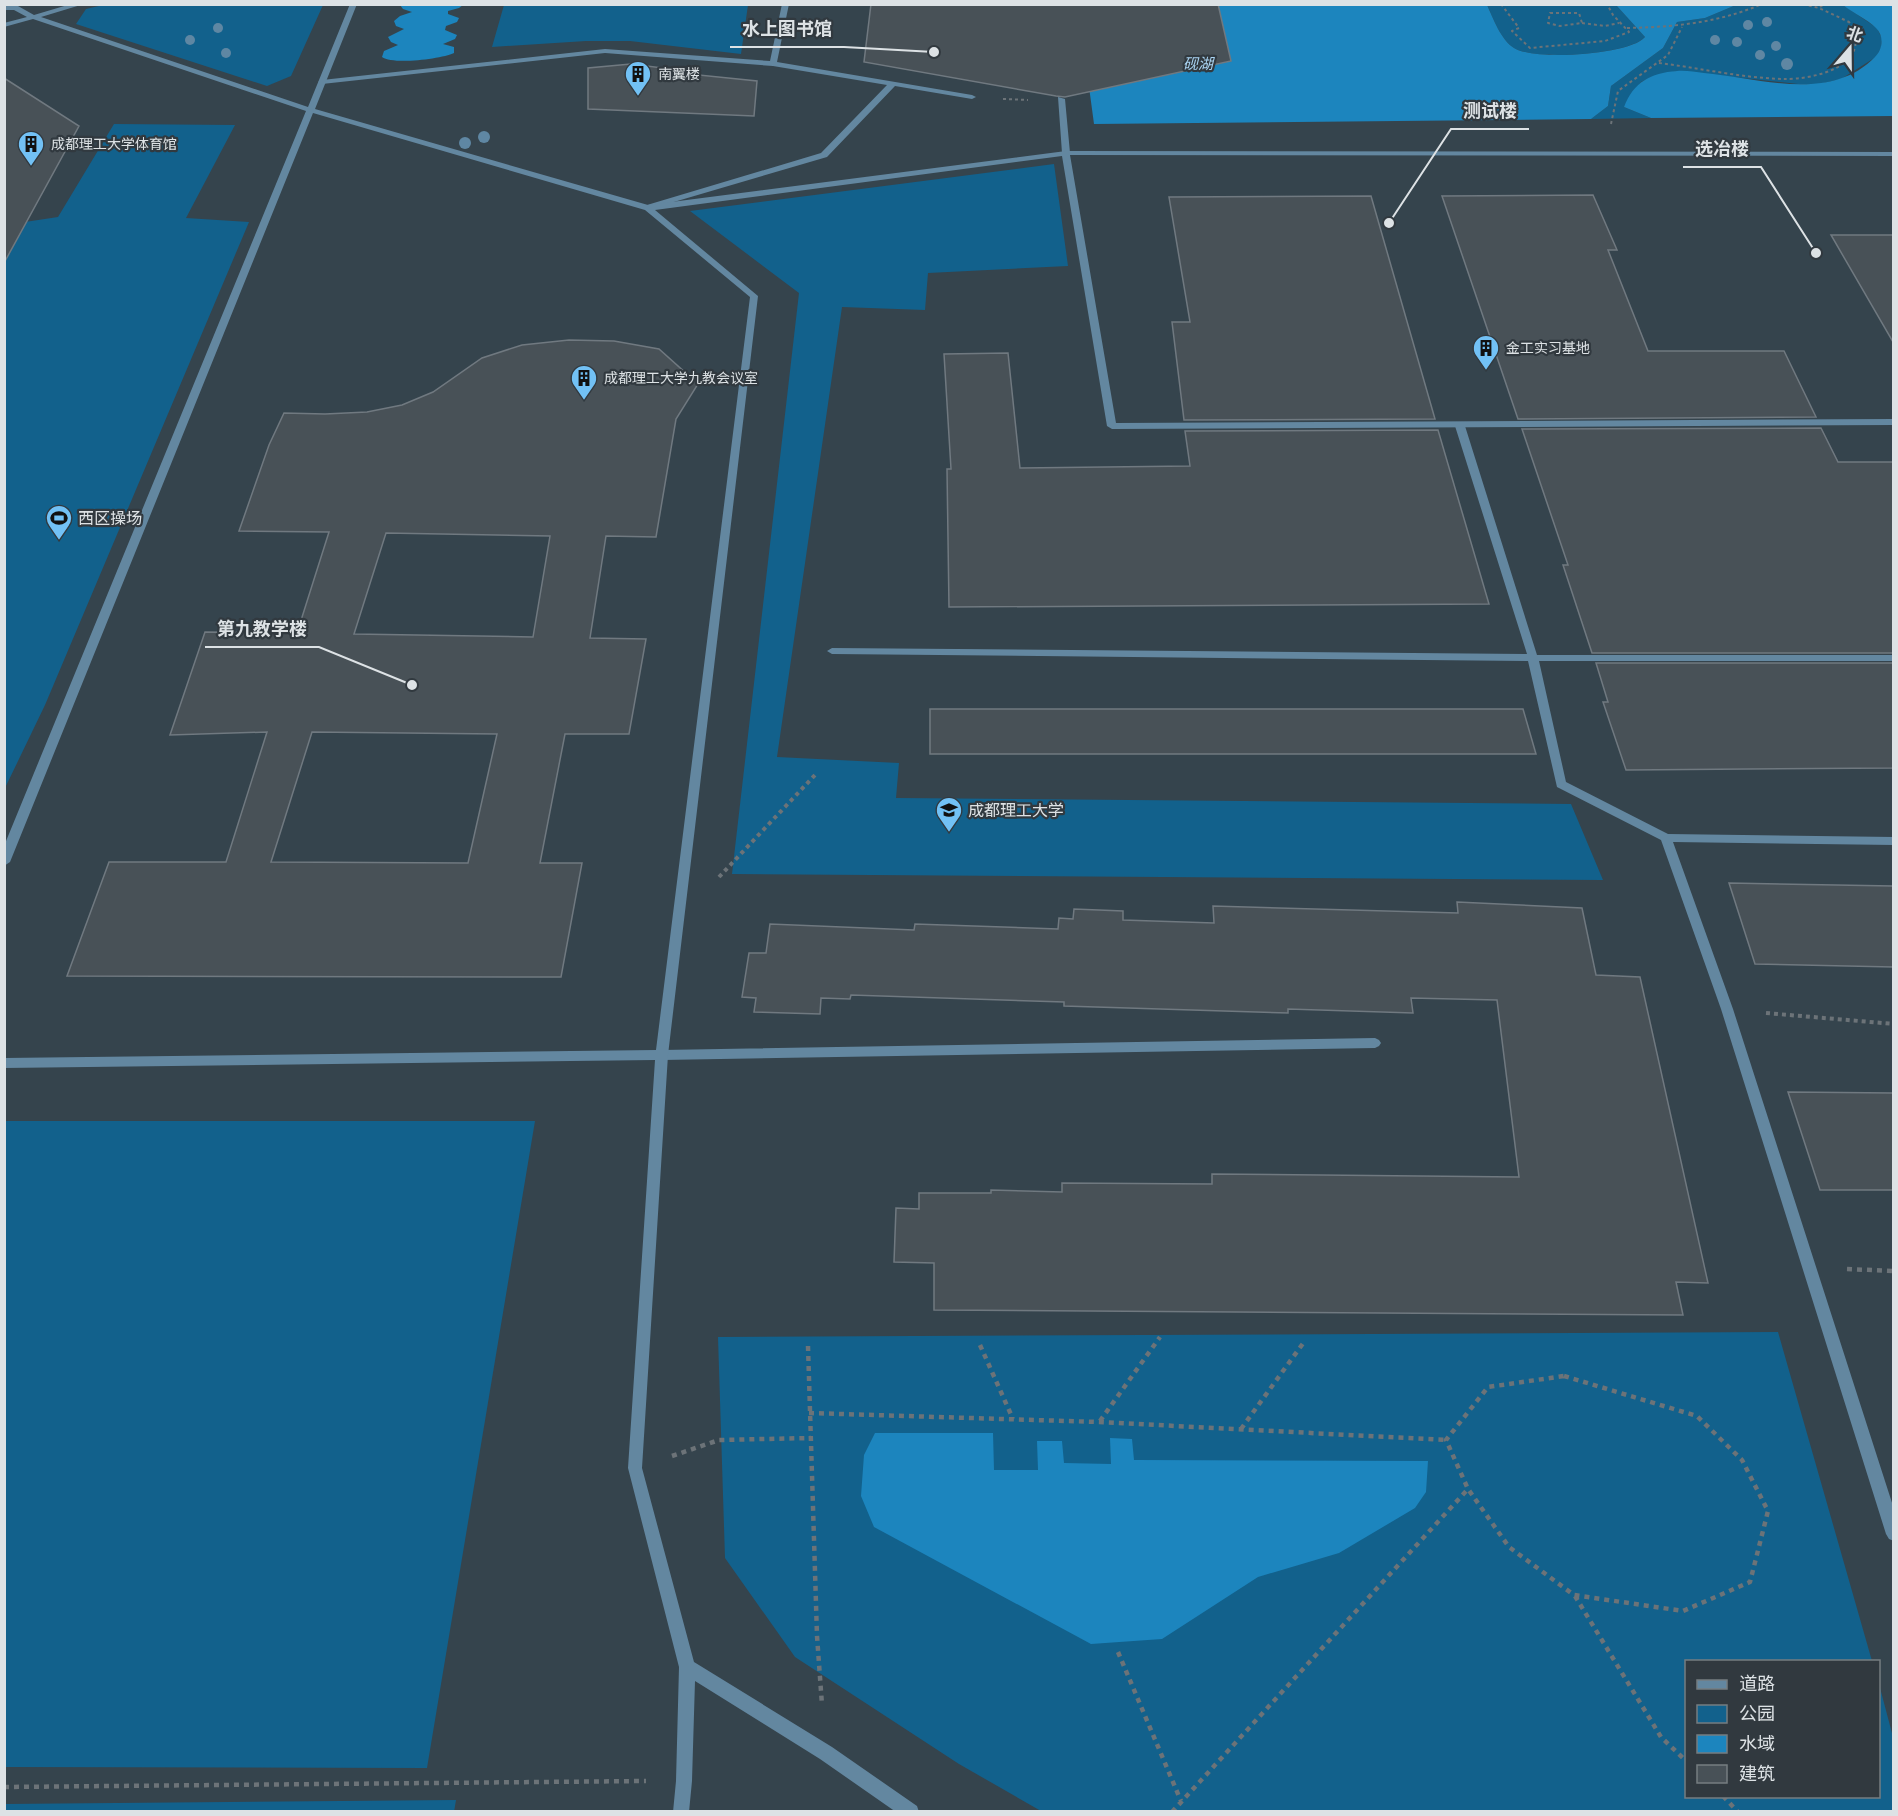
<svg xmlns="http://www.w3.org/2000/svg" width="1898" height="1816" viewBox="0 0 1898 1816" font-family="Overpass,'Noto Sans SC',sans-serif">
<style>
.built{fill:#35444d;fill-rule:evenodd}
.green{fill:#12618c}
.water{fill:#1c85be}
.building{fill:#485157;stroke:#707980;stroke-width:1.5;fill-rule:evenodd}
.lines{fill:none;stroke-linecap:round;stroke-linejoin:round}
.path-far2{stroke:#6c7378;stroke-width:2;stroke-dasharray:3 3;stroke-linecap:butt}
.path-far1{stroke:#6c7378;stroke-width:4;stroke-dasharray:4 4;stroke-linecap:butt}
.path{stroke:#6c7378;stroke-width:4.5;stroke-dasharray:5 5;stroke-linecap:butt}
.lane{fill:#6387a0;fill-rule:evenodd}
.street{fill:#6387a0;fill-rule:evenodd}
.tree{fill:#5f87a3}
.labels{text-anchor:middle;stroke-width:4.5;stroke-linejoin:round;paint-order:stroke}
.far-poi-label{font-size:14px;fill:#dde2e5;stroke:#31393f;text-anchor:start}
.far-water-label{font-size:15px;font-style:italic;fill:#a9d3f1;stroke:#31393f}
.poi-label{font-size:16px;fill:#dde2e5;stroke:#31393f;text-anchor:start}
.leader{fill:none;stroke:#dde2e5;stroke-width:2}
.callout-dot{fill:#dde2e5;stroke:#31393f;stroke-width:2}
.callout-label{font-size:18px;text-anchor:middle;font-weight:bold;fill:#dde2e5;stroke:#31393f;stroke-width:4.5;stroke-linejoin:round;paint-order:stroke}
</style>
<rect width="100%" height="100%" fill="#31393f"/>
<path class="built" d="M5,5H1893V1811L5,1812ZM1686,1662H1878V1796H1686Z"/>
<path class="green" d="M103,5V4L323,5L291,76L267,86L76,24L86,9Z
M504,5V4L748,5L741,54L630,41H586L492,47Z
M1487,5H1616L1645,37C1629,55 1534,61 1514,48C1501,40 1493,18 1487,5Z
M1736,5H1843L1877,28L1882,39L1881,48L1876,57L1841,79L1819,84H1798L1677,71L1651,77L1641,82L1624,107L1651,118L1591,119L1608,106L1611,86L1663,48L1677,22L1705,18Z
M114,124L235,125L186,218L249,222L45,705L5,788V225L58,217Z
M1054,164L1068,266L928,273L925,310L842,307L777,757L899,763L896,798L1571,804L1603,880L732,874L799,293L690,211Z
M5,1121H535L427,1768L5,1767Z
M1778,1332L1872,1661L1686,1662V1796H1878L1879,1684L1893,1737V1811H1041L959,1764L795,1657L725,1558L718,1337Z
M456,1800L454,1812L4,1811L5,1804Z"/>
<path class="water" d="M400,5H463L459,8L448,11V14L459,18L457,22L446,26L445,30L457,35L455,39L443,44L454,47V53C441,59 393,65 382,57L384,51L398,45L391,42L388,37L404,29L396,26L394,21L400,16L412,12L403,9Z
M1078,5H1487C1493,18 1501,40 1514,48C1534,61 1630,55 1645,37L1616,5H1736L1705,18L1677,22L1663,48L1611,86L1608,106L1591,119L1094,124Z
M1843,5H1893V116L1651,118L1624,107C1634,82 1650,73 1677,71C1685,70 1695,72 1704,73C1760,78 1830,103 1875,57C1883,49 1884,36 1876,28C1867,19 1853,13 1843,5Z
M875,1433H993L994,1470H1038L1037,1441H1062L1064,1463L1111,1464L1110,1438L1132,1439L1134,1460L1428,1461L1426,1492L1415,1508L1339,1553L1258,1577L1162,1639L1091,1644L874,1527L861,1496L864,1455Z"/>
<path class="building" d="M871,4H1218L1231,61L1065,97L1056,96L864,62Z
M631,64L671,69L669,72L757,81L754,116L588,109V68Z
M4,78L79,126L4,263Z
M1593,195L1617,250H1608L1648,351H1784L1816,417L1518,419L1442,196Z
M1371,196L1435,419L1184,420L1172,322H1190L1169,197Z
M1831,235H1893V342Z
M569,340L614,341L659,349L698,384L676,419L656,537L606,536L590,638L646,639L629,734H565L540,863H582L561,977L67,976L109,862H226L267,732L170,735L205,632L297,633L329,532L239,531L269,445L284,413L325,414L367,412L402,405L433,392L482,358L522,345ZM386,533L550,536L533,637L354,634ZM312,732L497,734L468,863L271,862Z
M1008,353L1020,468L1190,466L1185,431L1438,430L1489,604L949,607L947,469H951L944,354Z
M1821,428L1838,462H1893V653H1592L1563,565H1568L1522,429Z
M1596,663H1893V768L1626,770L1603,702H1608Z
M930,709H1523L1536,754H930Z
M1729,883L1893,886V967L1755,964Z
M1457,902L1582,908L1596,975L1640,977L1708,1283L1676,1282L1683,1315L934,1310V1263L894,1262L896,1208L919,1209V1193H991V1190L1062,1192V1183L1212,1184V1174L1519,1177L1497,1000L1411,998L1413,1013L1288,1009V1013L1064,1006V1002L851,995L850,999L821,998L820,1014L754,1012L756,998L742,997L749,953H766L770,924L914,930L915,924L1058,929L1059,918L1073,919L1074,909L1123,911V920L1214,923L1213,906L1458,913Z
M1788,1092L1893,1093V1190H1820Z"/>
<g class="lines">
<path class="path-far2" d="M1501,4L1519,28L1512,31L1530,48L1605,41L1629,32L1613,15L1607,4
M1803,4L1819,8L1824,4
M1550,13H1579L1582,23L1560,26L1548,23Z
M1582,23L1605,26L1619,23
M1627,28C1674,27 1718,23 1762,4
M1659,63C1700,68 1742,78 1783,79C1814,80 1876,65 1849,22L1819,8
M1003,99L1028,100
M1611,124L1618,91L1668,55L1682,27"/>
<path class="path-far1" d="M719,877L815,775
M1766,1013L1894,1024"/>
<path class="path" d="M1847,1269L1894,1271
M980,1345L1013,1419
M808,1346L817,1636L822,1705
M1564,1376L1697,1416L1742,1460L1768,1511L1750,1582L1683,1611L1574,1595L1509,1547L1468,1489L1446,1440L1488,1387Z
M809,1413L1099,1422L1446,1440
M1100,1421L1160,1337
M1241,1429L1304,1342
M672,1456L719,1440L811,1438
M1575,1596L1661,1737L1686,1761
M1118,1652L1181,1801
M4,1787L646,1781
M1723,1796L1738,1812
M1172,1812L1468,1489"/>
<path class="lane" d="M782,4H789L777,62L972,95L976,97L972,99L895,86L827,157L650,209L646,207L647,205L821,153L887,85L773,66L605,53L322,84L318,82L322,80L605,49L770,61Z
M1058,97L1065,99L1070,153L1066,155L1062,153Z
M1460,423L1465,426L1537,655H1894V661H1539L1566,782L1668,834L1894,837V845L1673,842L1733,1009L1894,1509V1541L1889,1539L1886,1534L1721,1009L1661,840L1557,787L1528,661L832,654L827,651L832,648L1527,654L1455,426Z
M1375,1038L1379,1040L1381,1043L1379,1046L1375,1048L662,1060L657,1059L656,1055L657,1051L662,1050Z"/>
<path class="street" d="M71,4H84L41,17L308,107L350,4H357L315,109L648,205L1066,151L1894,152V156L1070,155L1116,423L1894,419V425L1112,429L1107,426L1062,156L655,210L758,296L668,1055L642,1468L694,1662L832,1747L917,1806L919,1812H896L820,1759L695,1681L692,1781L689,1812H673L676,1781L679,1667L628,1468L655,1060L4,1068V1058L656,1050L750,297L645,210L313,113L10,862L4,866V846L306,111L33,19L4,27V23L27,17L14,10H4V6H18L34,15Z"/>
</g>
<g class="tree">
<circle cx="1767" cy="22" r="5"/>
<circle cx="1748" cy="25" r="5"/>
<circle cx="218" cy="28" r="5"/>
<circle cx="190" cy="40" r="5"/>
<circle cx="1715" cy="40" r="5"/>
<circle cx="1737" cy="42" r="5"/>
<circle cx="1776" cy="46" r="5"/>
<circle cx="226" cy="53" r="5"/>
<circle cx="1760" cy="55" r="5"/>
<circle cx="1787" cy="64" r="6"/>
<circle cx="484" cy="137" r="6"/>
<circle cx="465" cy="143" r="6"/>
</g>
<defs>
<g id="building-pin" transform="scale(1.35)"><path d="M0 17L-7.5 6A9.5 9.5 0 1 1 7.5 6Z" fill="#72c1f5" stroke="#31393f"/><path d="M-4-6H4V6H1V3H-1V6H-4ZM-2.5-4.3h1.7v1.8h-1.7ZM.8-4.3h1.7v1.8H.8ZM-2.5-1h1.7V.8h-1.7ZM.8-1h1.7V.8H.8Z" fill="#111"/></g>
<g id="stadium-pin" transform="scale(1.35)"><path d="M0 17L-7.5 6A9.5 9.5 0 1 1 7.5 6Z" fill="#72c1f5" stroke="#31393f"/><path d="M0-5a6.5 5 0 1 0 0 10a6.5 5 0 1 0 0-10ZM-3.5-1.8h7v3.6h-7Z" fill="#111"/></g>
<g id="university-pin" transform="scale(1.35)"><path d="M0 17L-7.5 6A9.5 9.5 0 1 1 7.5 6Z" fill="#72c1f5" stroke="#31393f"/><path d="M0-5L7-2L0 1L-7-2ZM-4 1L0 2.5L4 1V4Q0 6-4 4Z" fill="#111"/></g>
</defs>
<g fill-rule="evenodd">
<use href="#building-pin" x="638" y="74"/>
<use href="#building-pin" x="31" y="144"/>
<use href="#building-pin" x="1486" y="348"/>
<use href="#building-pin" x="584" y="378"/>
<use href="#stadium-pin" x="59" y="518"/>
<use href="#university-pin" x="949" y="810"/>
</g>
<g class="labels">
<g class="far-poi-label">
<text x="658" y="79">南翼楼</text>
<text x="51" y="149">成都理工大学体育馆</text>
<text x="1506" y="353">金工实习基地</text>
<text x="604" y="383">成都理工大学九教会议室</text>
</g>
<g class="far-water-label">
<text x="1198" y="69">砚湖</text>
</g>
<g class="poi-label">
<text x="78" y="524">西区操场</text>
<text x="968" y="816">成都理工大学</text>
</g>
</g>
<path class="leader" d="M934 52L844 47H730M1389 223L1451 129H1529M1816 253L1761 167H1683M412 685L319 647H205"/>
<g class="callout-dot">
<circle cx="934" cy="52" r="6"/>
<circle cx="1389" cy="223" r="6"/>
<circle cx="1816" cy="253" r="6"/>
<circle cx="412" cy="685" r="6"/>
</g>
<g class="callout-label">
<text x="787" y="35">水上图书馆</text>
<text x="1490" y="117">测试楼</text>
<text x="1722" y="155">选冶楼</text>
<text x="262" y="635">第九教学楼</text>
</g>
<rect width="1898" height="1816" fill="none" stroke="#dde2e5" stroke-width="12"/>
<rect x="1685" y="1660" width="195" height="138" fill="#31393f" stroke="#767d81" stroke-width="1.5"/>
<rect x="1697" y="1680" width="30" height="9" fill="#6387a0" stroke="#767d81" stroke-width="1.5"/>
<text x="1739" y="1690" font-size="18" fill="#dde2e5">道路</text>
<rect x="1697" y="1705" width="30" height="18" fill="#12618c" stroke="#767d81" stroke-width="1.5"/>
<text x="1739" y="1720" font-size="18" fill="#dde2e5">公园</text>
<rect x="1697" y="1735" width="30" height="18" fill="#1c85be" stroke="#767d81" stroke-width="1.5"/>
<text x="1739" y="1750" font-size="18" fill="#dde2e5">水域</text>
<rect x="1697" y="1765" width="30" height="18" fill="#485157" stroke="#767d81" stroke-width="1.5"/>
<text x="1739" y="1780" font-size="18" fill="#dde2e5">建筑</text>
<g transform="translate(1850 48) rotate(20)" stroke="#31393f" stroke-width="4.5" paint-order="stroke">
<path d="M0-4.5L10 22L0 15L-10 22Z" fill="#dde2e5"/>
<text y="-9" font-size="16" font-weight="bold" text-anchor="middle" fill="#dde2e5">北</text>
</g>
</svg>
